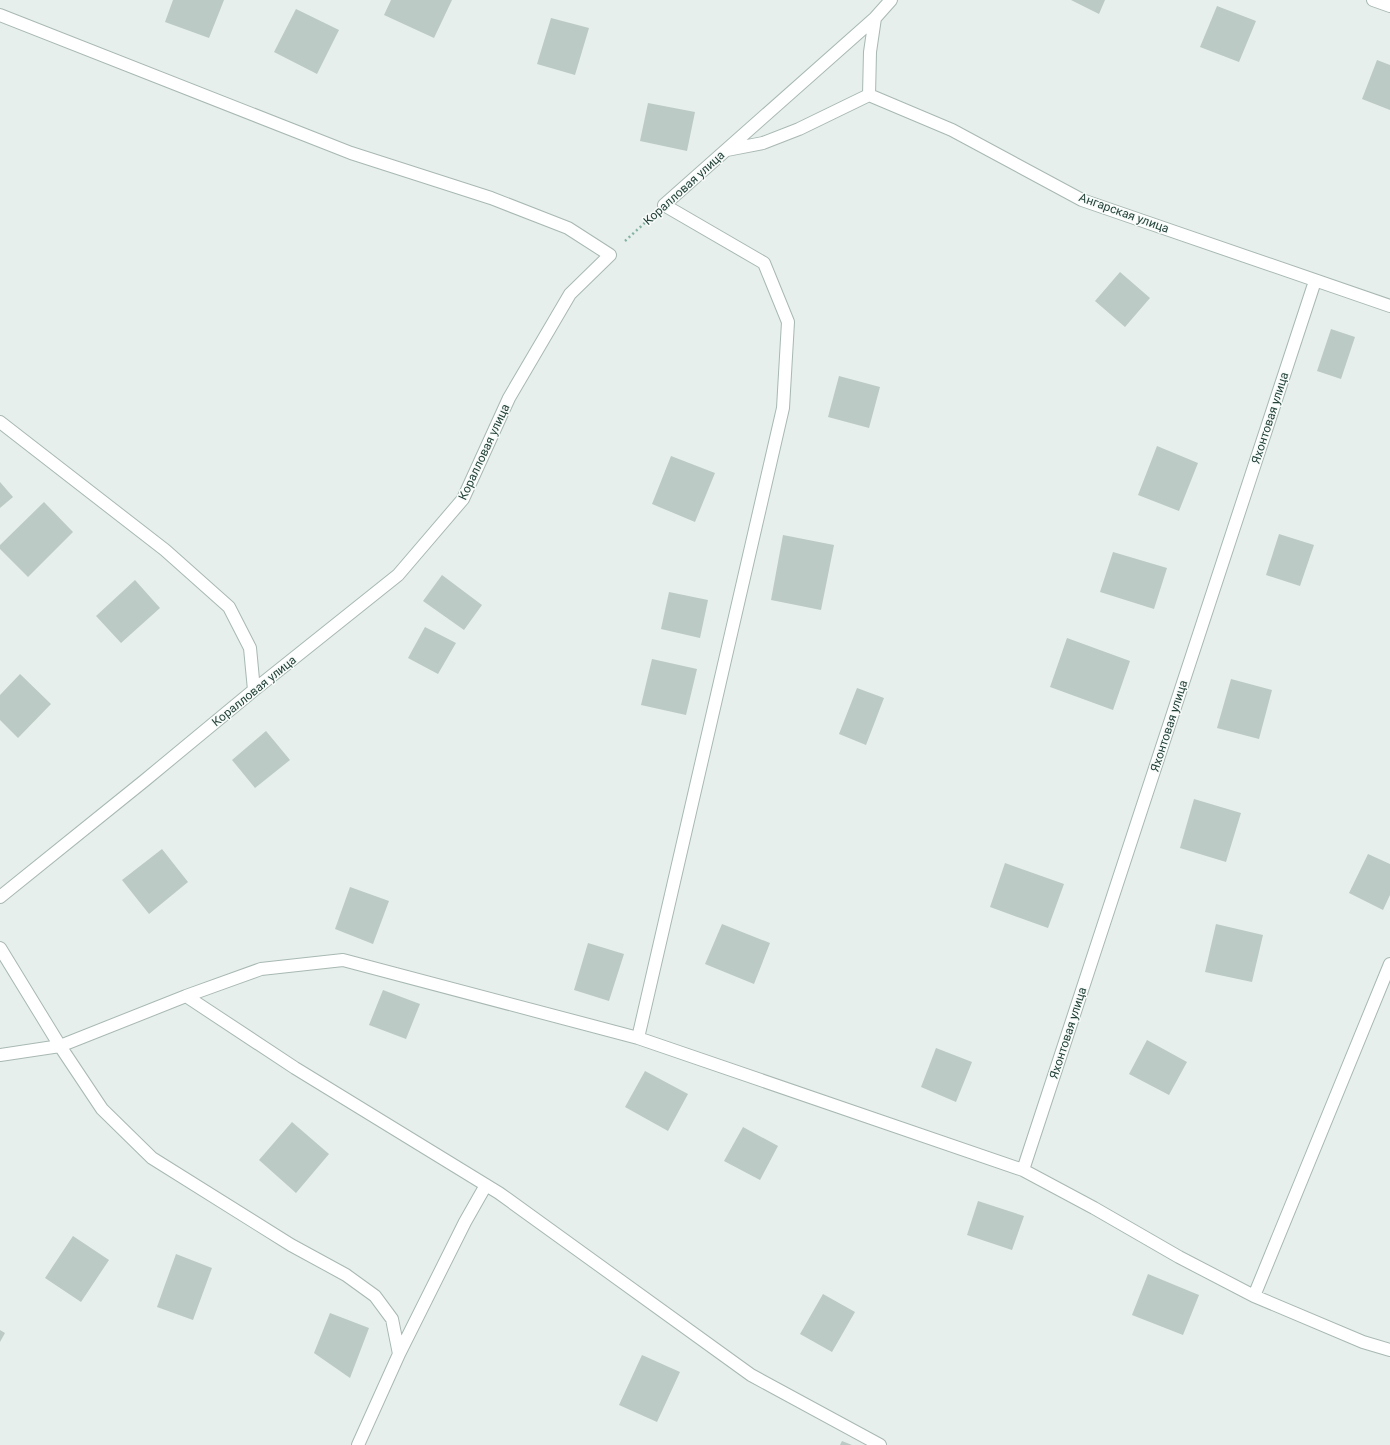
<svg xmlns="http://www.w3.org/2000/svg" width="1390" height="1445" viewBox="0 0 1390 1445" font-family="Roboto,sans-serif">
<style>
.building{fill:#bbcac4}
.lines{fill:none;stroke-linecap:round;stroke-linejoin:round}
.minor-casing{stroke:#a8b8b2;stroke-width:14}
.path{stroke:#86b3a5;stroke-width:2.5;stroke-dasharray:2 3;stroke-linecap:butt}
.minor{stroke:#fff;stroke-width:12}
.labels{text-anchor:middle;stroke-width:3;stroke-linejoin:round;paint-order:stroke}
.street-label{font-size:12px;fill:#24423a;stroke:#f7fbf9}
</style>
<rect width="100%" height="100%" fill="#e6efeb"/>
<path class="building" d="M173,0H224L209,38L165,22Z
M391,0H452L434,38L384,15Z
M1071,0H1105L1099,14Z
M1217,6L1256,21L1239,62L1200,47Z
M296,9L339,30L317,74L274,52Z
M551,18L589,28L575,75L537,64Z
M1377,60L1390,65V110L1362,99Z
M648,103L695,112L687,151L640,141Z
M1120,272L1150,298L1125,327L1095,301Z
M1331,329L1355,337L1341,379L1317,371Z
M839,376L880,387L869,428L828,417Z
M1157,446L1198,463L1179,511L1138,495Z
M671,456L715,473L695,522L652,504Z
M0,482L13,497L0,508Z
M44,502L73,532L28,577L0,549V545Z
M1279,534L1314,545L1300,586L1266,575Z
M783,535L834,545L821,610L771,600Z
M1113,552L1167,568L1154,609L1100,592Z
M442,575L482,605L464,630L423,601Z
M135,580L160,608L121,643L96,616Z
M669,592L708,600L700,638L661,629Z
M425,627L456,643L438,674L408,658Z
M1067,638L1130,661L1113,710L1050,687Z
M652,659L697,669L686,715L641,705Z
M20,674L51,704L18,738L0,720V695Z
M1231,679L1272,690L1259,739L1217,728Z
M857,688L884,698L866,745L839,734Z
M266,731L290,760L255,788L232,760Z
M1194,799L1241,813L1226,862L1180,848Z
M162,849L188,882L149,914L122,880Z
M1368,854L1390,864V895L1383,910L1349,893Z
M1005,863L1064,884L1048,928L990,907Z
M350,887L389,901L373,944L335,929Z
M722,924L770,943L754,984L705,964Z
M1216,924L1263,935L1252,982L1205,972Z
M588,943L624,954L609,1001L574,990Z
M383,990L420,1004L406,1039L369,1025Z
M1147,1040L1187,1062L1169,1095L1129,1074Z
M936,1048L972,1062L956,1102L921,1087Z
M645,1071L688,1094L668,1131L625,1107Z
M292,1122L329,1154L296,1193L259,1160Z
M743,1127L778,1146L760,1180L724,1161Z
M978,1201L1024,1216L1012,1250L967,1235Z
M73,1236L109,1260L81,1302L45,1278Z
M176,1254L212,1268L193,1320L157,1307Z
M1148,1274L1199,1295L1183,1335L1132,1315Z
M823,1294L855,1312L832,1352L800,1334Z
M330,1313L369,1328L350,1378L314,1353Z
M0,1330L5,1333L0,1342Z
M642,1355L680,1372L657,1422L619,1405Z
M842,1441L852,1445H840Z"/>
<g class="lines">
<g class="minor-casing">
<path id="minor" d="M1373,0L1390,6
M0,15L351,153L491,198L568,228L610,255L570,294L509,398L463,499L398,575L254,690L144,781L0,897
M869,95L952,130L1082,200L1390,306
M869,95L870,52L875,18
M727,150L763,143L799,129L869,95
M0,422L165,550L229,607L250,648L254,690
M0,948L60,1046L186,996L261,969L343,960L638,1038L1023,1170L1094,1208L1179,1257L1254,1296L1363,1342L1390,1350
M186,996L295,1068L499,1193L751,1375L880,1445
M638,1038L783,408L788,322L764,263L664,205L875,18L891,0
M0,1055L60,1046L102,1109L152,1158L291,1245L346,1275L375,1296L392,1319L399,1354L358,1445
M1023,1170L1315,281
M1254,1296L1390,964
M399,1354L465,1222L486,1185"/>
</g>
<path class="path" d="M625,241L649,219"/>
<use href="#minor" class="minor"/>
</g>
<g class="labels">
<g class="street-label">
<text transform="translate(684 188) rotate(-42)" y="4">Коралловая улица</text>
<text transform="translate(1124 213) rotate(20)" y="4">Ангарская улица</text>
<text transform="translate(1270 418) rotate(-72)" y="4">Яхонтовая улица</text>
<text transform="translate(484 452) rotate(-65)" y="4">Коралловая улица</text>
<text transform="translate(254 691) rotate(-39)" y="4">Коралловая улица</text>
<text transform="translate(1169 726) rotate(-72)" y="4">Яхонтовая улица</text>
<text transform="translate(1068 1033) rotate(-72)" y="4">Яхонтовая улица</text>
</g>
</g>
</svg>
